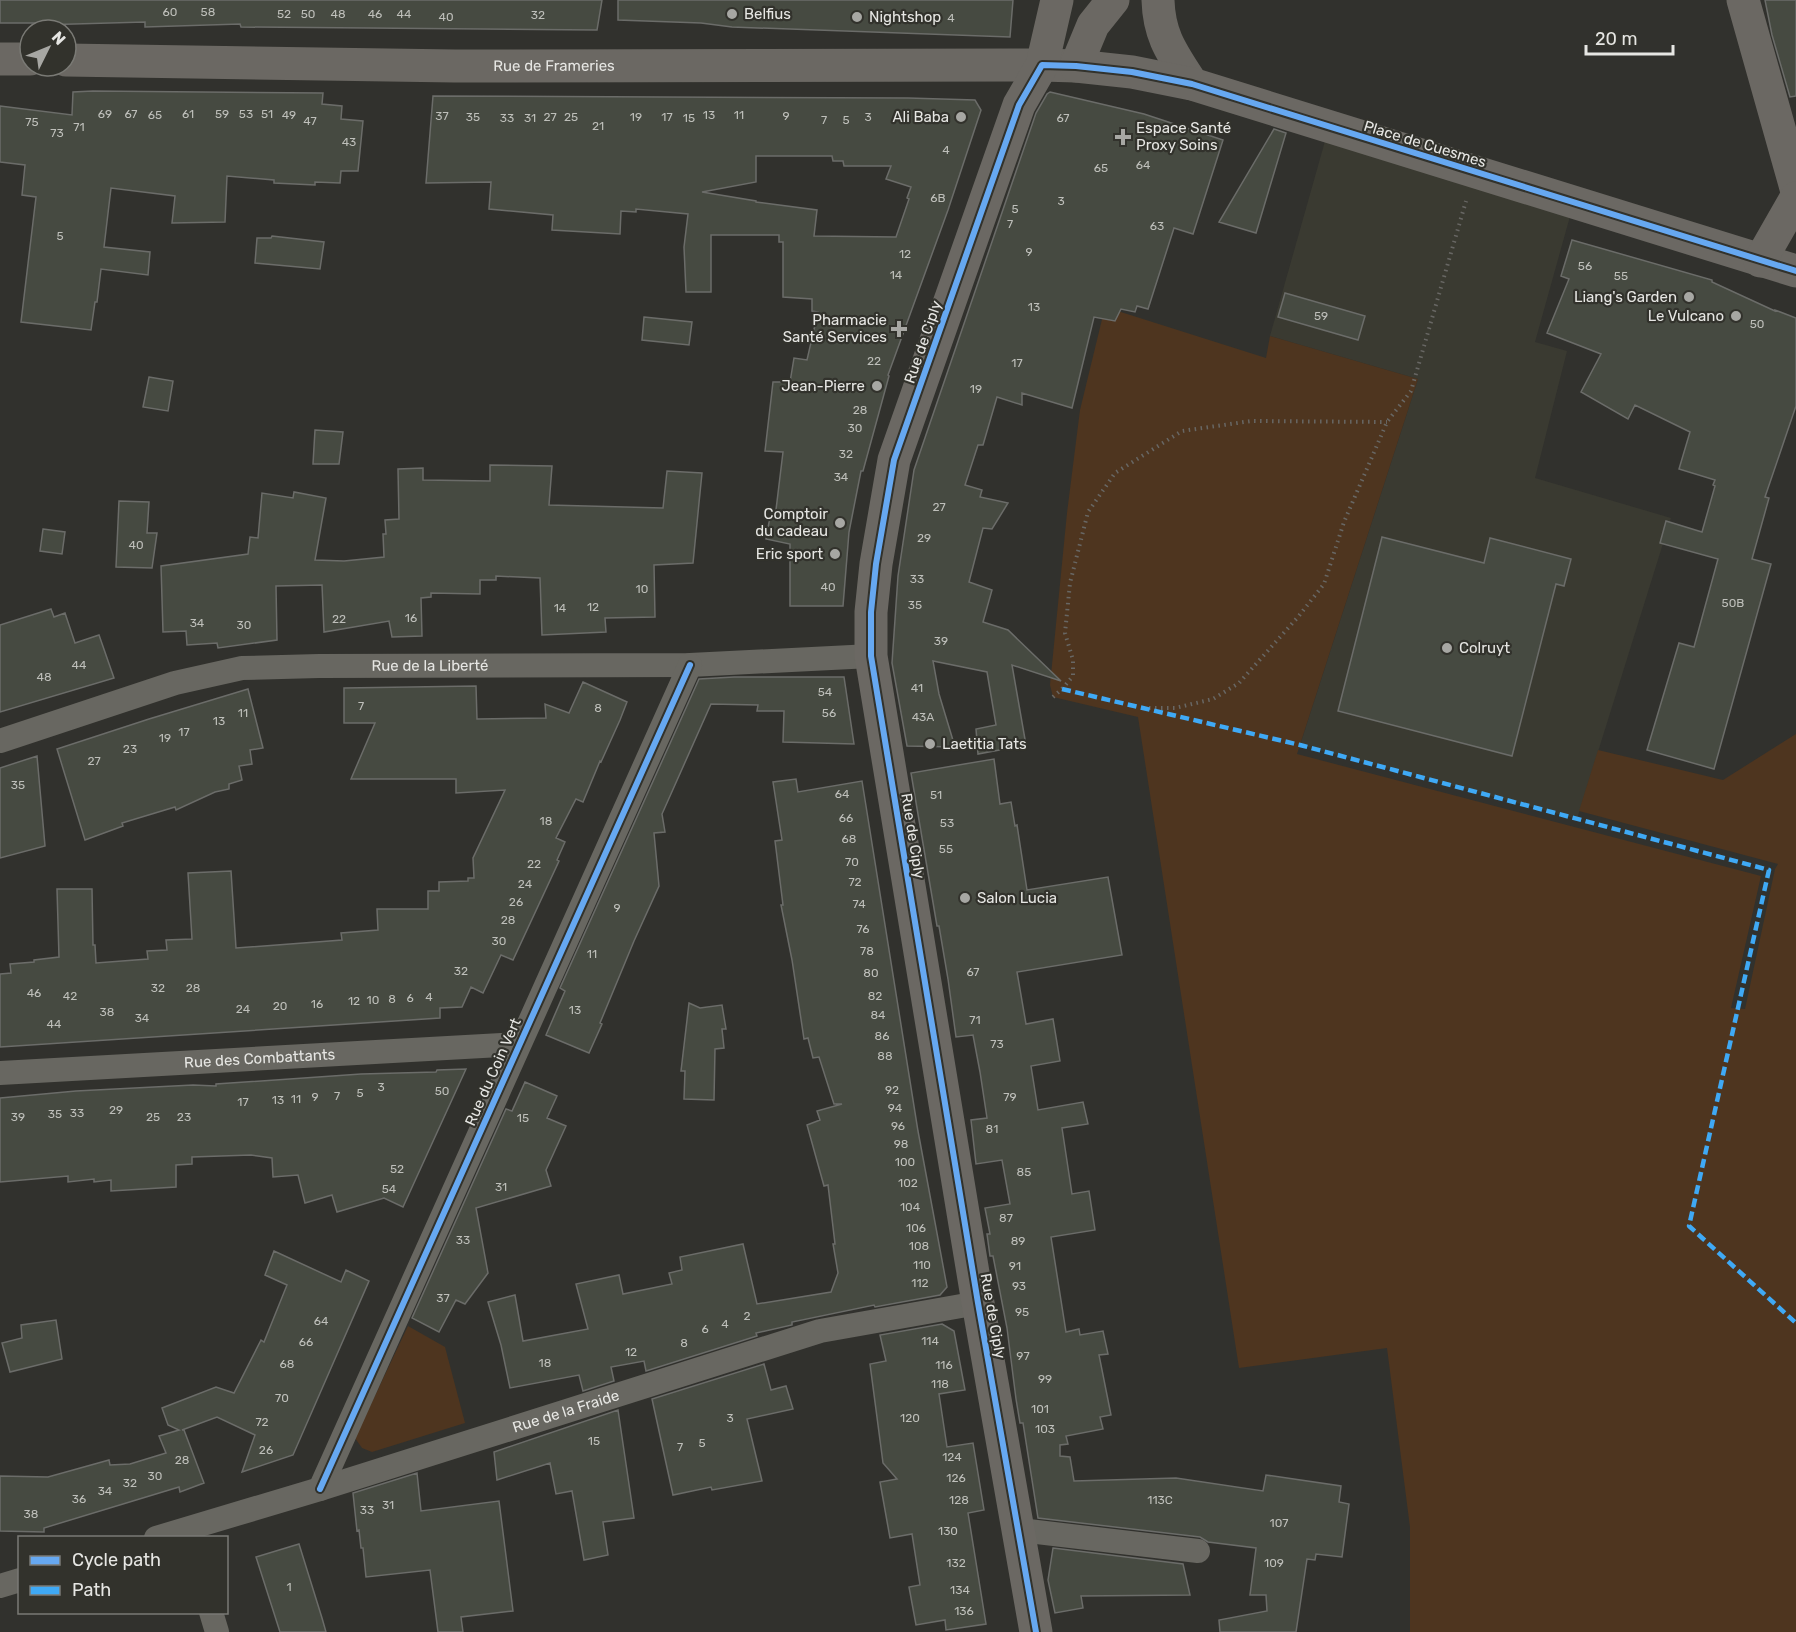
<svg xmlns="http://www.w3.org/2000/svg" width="1796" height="1632" viewBox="0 0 1796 1632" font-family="Rubik,sans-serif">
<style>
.built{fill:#3a3a31}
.green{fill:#4e351f}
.building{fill:#464a41;stroke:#6b6c69;stroke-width:1.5;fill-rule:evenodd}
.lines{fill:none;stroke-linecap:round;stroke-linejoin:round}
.path{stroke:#686764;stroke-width:4;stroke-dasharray:1.5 4.5;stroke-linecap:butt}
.street{stroke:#686761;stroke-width:24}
.secondary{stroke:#6b6863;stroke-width:33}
.quiet{stroke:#3fa9f5;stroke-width:4.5;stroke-dasharray:9 4.5;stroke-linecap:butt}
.cycleway-casing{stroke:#32322c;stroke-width:10}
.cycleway{stroke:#66a8f1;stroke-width:6}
.poi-dot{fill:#a7a7a3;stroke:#32322c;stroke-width:2}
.labels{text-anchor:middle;stroke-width:4.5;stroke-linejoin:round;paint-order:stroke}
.number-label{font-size:12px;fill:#bebfba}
.poi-label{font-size:15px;fill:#e6e6e3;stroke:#32322c;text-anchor:end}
.street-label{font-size:15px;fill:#e6e6e3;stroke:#32322c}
</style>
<rect width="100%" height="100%" fill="#31312d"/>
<path class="built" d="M1329,127L1574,202L1535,342L1567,351L1535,478L1671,518L1577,819L1300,745L1418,379L1270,336Z"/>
<path class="green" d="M1105,307L1266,358L1270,336L1418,379L1297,754L1761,876L1731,1008L1745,1009L1775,869L1778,864L1579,811L1598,750L1723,780L1796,734V1632H1410V1527L1387,1348L1239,1368L1138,717L1053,697L1050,685L1067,513L1080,410Z
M408,1326L445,1347L465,1423L372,1452L362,1448L355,1438Z"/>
<path class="building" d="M0,0H602L597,30L241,27L240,24L145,27V22L39,25V23H0Z
M618,0H1013L1010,37L732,27L701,23L618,20Z
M1765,0H1796V96L1790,97L1772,35Z
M93,91L323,93L322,104L342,106L341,119L363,121L358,171H341L340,183L315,182V185L274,183V180L227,176L225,222L172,223L175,196L111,188L104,247L150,252L148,275L101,269L97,302H95L91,330L21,322L36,197L22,195L25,165L0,162V106L72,115L73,92Z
M1050,92L1144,114L1223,140L1193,234L1174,228L1148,309L1137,306L1135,312L1121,309L1115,321L1094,317L1072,408L1022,393V405L997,397L983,445H978L965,485L982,490L980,497L1008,503L992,529L983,528L969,582L992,590L983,622L1008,630L1061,681L1012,665L1026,745L978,754L976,729L996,725L987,672L933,661L939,694L955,747L907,746L892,663L898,576L914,470L1036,113L1047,94Z
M433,96L908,98L975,100L981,110L948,210L888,375L889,376L863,471H861L849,532L843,606H790V544L766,539L770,517L775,518L783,452L765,451L773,382H790L794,358L807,360L818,312L812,311V299L783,297V242H779V235H711V292H686L684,247L688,214L636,209V212L621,211L620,234L552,230L553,215L489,209L491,182L426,183ZM756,156H832L833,161H843L844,166H891L886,179L911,187L907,198L909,199L896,237L814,236L817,210L756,202V201L702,192L756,182Z
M1274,129L1286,133L1256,233L1219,222Z
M272,236L324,242L320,269L255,263L257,238H271Z
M1572,240L1712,280V282L1775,311V310L1796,318V406L1765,497L1769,498L1752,559L1771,564L1714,769L1647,750L1679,643L1694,647L1718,559L1660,543L1666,521L1702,532L1715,486L1713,485L1715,480L1679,469L1690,432L1635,405L1628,419L1581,392L1601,354L1547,333L1569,279L1561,276Z
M1285,293L1365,316L1358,340L1278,317Z
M644,317L692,322L689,345L642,340Z
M149,377L173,381L168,411L143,407Z
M315,430L343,432L339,464H313Z
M490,465L552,466L549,505L663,508L667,471L702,473L693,563L654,565L655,617L605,618L606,632L542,635L540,578L496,576V580H480V594L431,593V597L421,598L422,636L392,637L389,621L324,632L322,585L276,586L277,640L218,648L217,643L187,645L186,631L163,632L161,566L248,554L250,537L258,538L262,493L293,498L294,492L326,498L315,560L344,561L384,557L383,534H386L385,520L399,519L398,469L423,468V480L490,481Z
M119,501L149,502L147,533H157L152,568L116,567Z
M43,529L65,532L62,554L40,551Z
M1382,537L1484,563L1490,538L1571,559L1564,586L1556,584L1512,756L1338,711Z
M51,609L54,617L65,613L75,643L99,635L114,678L0,712V625Z
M734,677H844L854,744L783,742L784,711H757L758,705L711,704L662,814L665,832L654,833L659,886L634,941L600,1023L602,1024L589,1053L546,1035L565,991L560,988L699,679Z
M583,682L627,702L620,720L601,762L600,761L583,802L576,799L556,838L565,842L557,860L559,861L513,960L501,955L483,993L471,987L462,1007L440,1008V1018L0,1047V974L11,973L10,964L34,962V960L59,957L57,889H92L93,945H95L96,963L148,959L147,951L167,950L166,940L192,939L188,873L231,871L236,948L342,940L341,933L378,930L377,909H428V891H439V882L468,881V878H474L473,858L505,790L456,793V779H351L375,723H344V688L476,686L477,719L546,718L545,704L569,713Z
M248,689L263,748L250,750L252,764L239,766L242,780L229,784V789L215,792L176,810L175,807L122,823L123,826L85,840L57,749L149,719Z
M37,756L45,846L0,858V768Z
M994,759L1000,804L1011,802L1015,826L1017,825L1027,890L1108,877L1122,955L1017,972L1026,1024L1053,1019L1060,1061L1031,1066L1038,1110L1083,1102L1088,1124L1062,1128L1072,1194L1089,1191L1095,1230L1051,1237L1066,1332L1079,1329L1080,1335L1103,1331L1108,1354L1099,1355L1111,1415L1100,1417L1103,1429L1066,1436L1068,1444L1060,1445V1456L1070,1457L1074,1481L1176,1478L1263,1491L1266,1475L1341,1486L1339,1502L1349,1504L1342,1557L1316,1554L1315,1560L1307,1559L1296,1632H1220L1219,1620L1267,1611L1266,1595H1250L1256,1548L1208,1542L1200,1537L1038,1518L1023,1423H1020L1016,1399L1007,1328L993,1256H990L987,1234H990L985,1208L1010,1204L1002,1160L976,1164L971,1120L987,1118L980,1072L973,1035L956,1037L948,979L939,926H937L911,773Z
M796,779L798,792L862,781L918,1131L947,1287L940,1295L875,1307L874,1305L792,1322V1325L756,1333L757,1336L646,1371L644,1361L611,1367L614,1381L583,1391L579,1375L510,1388L501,1345L488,1302L515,1295L523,1341L588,1329L576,1284L619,1275L623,1294L672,1284L669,1273L682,1270L680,1257L743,1244L757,1304L831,1292L838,1273L833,1244H835L828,1185L824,1186L807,1125L820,1120L817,1111L842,1104H834L819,1057L813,1058L808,1038L804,1039L792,960L781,905H783L775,841L782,840L773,782Z
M689,1003L700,1008L722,1005L726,1029H722L724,1048L715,1049L714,1100L684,1099L685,1071H681Z
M466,1069L403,1207L384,1198L337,1212L332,1195L305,1203L298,1175L273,1177L272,1158L251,1155L192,1157V1164L176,1165V1187L111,1191V1180L94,1182V1179L68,1182V1176L0,1182V1098L76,1091L193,1085L216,1086V1084L361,1074L436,1072L437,1070Z
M525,1082L557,1096L547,1118L566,1126L546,1170L551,1186L476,1208L488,1273L465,1304L456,1300L439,1332L412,1318L506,1109L512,1111Z
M274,1251L341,1282L346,1270L369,1281L293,1455L242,1472L255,1435L217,1417L182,1430H184L204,1483L180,1492L179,1487L44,1528V1532L0,1531V1476L48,1477L109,1460L110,1465L130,1464L166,1453L159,1436L179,1430L168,1425L162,1408L216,1387L234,1393L261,1340L264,1342L287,1285L265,1275Z
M56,1320L62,1359L10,1372L2,1343L22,1338L21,1325Z
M942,1324L954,1331L965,1390L939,1394L947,1447L973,1443L984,1510L968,1513L986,1624L946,1630L945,1620L916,1625L909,1587L920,1585L912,1534L890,1538L880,1482L897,1479L883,1463L870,1364L886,1361L880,1335Z
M764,1364L771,1390L786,1386L793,1409L747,1419L762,1481L712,1490L711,1487L673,1495L652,1399Z
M618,1410L634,1518L603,1522L608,1555L584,1560L572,1491L556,1494L550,1463L497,1480L494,1452Z
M417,1473L421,1511L499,1501L513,1611L461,1617L463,1632H438L430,1570L366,1577L363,1548H361L359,1530L357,1531L353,1493Z
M299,1544L322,1618L326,1632H280L256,1557Z
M1053,1548L1183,1564L1190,1595L1081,1596L1083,1608L1055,1613L1048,1580Z"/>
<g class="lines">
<path class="path" d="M1053,697L1062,689L1073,676V660L1065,633L1070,583L1088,512L1115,473L1182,431L1251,421L1387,422
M1143,708H1175L1213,699L1239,683L1298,617L1324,584L1344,522L1387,422L1411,391L1466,201"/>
<g class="street">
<path id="s1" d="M0,741L175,683L242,668L319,666L690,665L871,656"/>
<path id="s2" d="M0,1073L519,1044"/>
<path d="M320,1489L690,665"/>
<path d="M1020,1530L1198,1551"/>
<path id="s3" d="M156,1538L320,1489L820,1331L978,1303"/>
<path d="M0,1586L20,1580"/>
<path d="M211,1612L217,1632"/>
</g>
<g class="secondary">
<path d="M1158,0C1159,37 1173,54 1192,84"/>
<path d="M1743,0L1796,188"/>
<path d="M0,59H30"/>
<path id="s4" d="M66,60L455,66L1042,65L1076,66L1132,72L1192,84L1796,271"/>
<path d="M1076,66L1093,25L1113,0"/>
<path d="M1760,261L1796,198"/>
<path d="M1036,1632L978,1303L871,656V612L876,564L894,460L1019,105L1042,65L1057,0"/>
</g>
<path class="quiet" d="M1062,689L1300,745L1769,870L1689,1226L1796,1323"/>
<g class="cycleway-casing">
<path id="cycleway" d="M320,1489L690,665
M1036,1632L978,1303L871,656V612L876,564L894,460L1019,105L1042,65L1076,66L1132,72L1192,84L1796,271"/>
</g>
<use href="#cycleway" class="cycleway"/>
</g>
<g class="poi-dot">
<circle cx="732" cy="14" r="6"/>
<circle cx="857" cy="17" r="6"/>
<circle cx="961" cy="117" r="6"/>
<path d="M1120 128h6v6h6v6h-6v6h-6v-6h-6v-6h6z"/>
<circle cx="1689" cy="297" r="6"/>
<circle cx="1736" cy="316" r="6"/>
<path d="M896 320h6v6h6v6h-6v6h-6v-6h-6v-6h6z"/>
<circle cx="877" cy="386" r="6"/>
<circle cx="840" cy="523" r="6"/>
<circle cx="835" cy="554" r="6"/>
<circle cx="1447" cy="648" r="6"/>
<circle cx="930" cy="744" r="6"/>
<circle cx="965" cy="898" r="6"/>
</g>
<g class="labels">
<g class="number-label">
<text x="170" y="16">60</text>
<text x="208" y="16">58</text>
<text x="284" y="18">52</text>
<text x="308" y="18">50</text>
<text x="338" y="18">48</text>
<text x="375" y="18">46</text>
<text x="404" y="18">44</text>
<text x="538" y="19">32</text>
<text x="446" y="21">40</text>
<text x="951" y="22">4</text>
<text x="105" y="118">69</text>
<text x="131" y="118">67</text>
<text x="188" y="118">61</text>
<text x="222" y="118">59</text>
<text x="246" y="118">53</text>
<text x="267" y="118">51</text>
<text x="155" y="119">65</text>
<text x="289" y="119">49</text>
<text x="709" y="119">13</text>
<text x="739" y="119">11</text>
<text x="442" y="120">37</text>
<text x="786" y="120">9</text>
<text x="473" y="121">35</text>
<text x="550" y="121">27</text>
<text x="571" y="121">25</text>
<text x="636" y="121">19</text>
<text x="667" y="121">17</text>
<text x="868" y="121">3</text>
<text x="507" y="122">33</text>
<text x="530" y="122">31</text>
<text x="689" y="122">15</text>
<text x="1063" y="122">67</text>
<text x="824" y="124">7</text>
<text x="846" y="124">5</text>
<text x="310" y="125">47</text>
<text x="32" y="126">75</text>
<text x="598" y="130">21</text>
<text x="79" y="131">71</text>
<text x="57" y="137">73</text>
<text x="349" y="146">43</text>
<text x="946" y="154">4</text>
<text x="1143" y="169">64</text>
<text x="1101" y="172">65</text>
<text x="938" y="202">6B</text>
<text x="1061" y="205">3</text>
<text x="1015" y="213">5</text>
<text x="1010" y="228">7</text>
<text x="1157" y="230">63</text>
<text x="60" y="240">5</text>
<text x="1029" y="256">9</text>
<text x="905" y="258">12</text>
<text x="1585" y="270">56</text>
<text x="896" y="279">14</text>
<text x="1621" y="280">55</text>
<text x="1034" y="311">13</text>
<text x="1321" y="320">59</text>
<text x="1757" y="328">50</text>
<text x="874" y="365">22</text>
<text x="1017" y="367">17</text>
<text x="976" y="393">19</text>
<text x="860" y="414">28</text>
<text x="855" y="432">30</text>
<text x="846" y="458">32</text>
<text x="841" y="481">34</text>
<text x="939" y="511">27</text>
<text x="924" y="542">29</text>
<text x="136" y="549">40</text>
<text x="917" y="583">33</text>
<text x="828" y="591">40</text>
<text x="642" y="593">10</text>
<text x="1733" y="607">50B</text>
<text x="915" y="609">35</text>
<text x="593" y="611">12</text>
<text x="560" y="612">14</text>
<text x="411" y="622">16</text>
<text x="339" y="623">22</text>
<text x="197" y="627">34</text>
<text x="244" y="629">30</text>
<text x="941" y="645">39</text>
<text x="79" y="669">44</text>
<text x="44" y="681">48</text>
<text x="917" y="692">41</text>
<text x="825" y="696">54</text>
<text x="361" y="710">7</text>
<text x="598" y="712">8</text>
<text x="243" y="717">11</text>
<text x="829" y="717">56</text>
<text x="923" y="721">43A</text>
<text x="219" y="725">13</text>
<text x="184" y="736">17</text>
<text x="165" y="742">19</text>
<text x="130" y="753">23</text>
<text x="94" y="765">27</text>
<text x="18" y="789">35</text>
<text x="842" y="798">64</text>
<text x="936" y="799">51</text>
<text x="846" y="822">66</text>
<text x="546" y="825">18</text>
<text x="947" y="827">53</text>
<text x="849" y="843">68</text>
<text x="946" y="853">55</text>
<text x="852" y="866">70</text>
<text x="534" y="868">22</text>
<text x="855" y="886">72</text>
<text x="525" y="888">24</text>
<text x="516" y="906">26</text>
<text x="859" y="908">74</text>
<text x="617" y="912">9</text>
<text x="508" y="924">28</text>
<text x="863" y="933">76</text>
<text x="499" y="945">30</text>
<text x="867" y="955">78</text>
<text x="592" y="958">11</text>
<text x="461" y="975">32</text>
<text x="973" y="976">67</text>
<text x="871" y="977">80</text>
<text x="158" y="992">32</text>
<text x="193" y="992">28</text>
<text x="34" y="997">46</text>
<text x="70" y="1000">42</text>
<text x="875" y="1000">82</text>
<text x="429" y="1001">4</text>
<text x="410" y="1002">6</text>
<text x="392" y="1003">8</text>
<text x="373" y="1004">10</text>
<text x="354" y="1005">12</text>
<text x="317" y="1008">16</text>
<text x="280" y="1010">20</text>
<text x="243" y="1013">24</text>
<text x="575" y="1014">13</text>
<text x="107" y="1016">38</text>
<text x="878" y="1019">84</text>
<text x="142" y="1022">34</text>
<text x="975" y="1024">71</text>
<text x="54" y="1028">44</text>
<text x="882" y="1040">86</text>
<text x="997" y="1048">73</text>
<text x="885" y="1060">88</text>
<text x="381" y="1091">3</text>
<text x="892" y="1094">92</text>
<text x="442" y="1095">50</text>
<text x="360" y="1097">5</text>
<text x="337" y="1100">7</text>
<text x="315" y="1101">9</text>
<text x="1010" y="1101">79</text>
<text x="296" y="1103">11</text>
<text x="278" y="1104">13</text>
<text x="243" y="1106">17</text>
<text x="895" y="1112">94</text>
<text x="116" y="1114">29</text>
<text x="77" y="1117">33</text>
<text x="55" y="1118">35</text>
<text x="18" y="1121">39</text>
<text x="153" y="1121">25</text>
<text x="184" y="1121">23</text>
<text x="523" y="1122">15</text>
<text x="898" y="1130">96</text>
<text x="992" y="1133">81</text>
<text x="901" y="1148">98</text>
<text x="905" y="1166">100</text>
<text x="397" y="1173">52</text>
<text x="1024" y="1176">85</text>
<text x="908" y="1187">102</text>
<text x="501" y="1191">31</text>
<text x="389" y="1193">54</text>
<text x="910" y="1211">104</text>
<text x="1006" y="1222">87</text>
<text x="916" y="1232">106</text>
<text x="463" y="1244">33</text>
<text x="1018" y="1245">89</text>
<text x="919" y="1250">108</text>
<text x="922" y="1269">110</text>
<text x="1015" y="1270">91</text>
<text x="920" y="1287">112</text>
<text x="1019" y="1290">93</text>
<text x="443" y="1302">37</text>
<text x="1022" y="1316">95</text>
<text x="747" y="1320">2</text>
<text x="321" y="1325">64</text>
<text x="725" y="1328">4</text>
<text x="705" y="1333">6</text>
<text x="930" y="1345">114</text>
<text x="306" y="1346">66</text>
<text x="684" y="1347">8</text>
<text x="631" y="1356">12</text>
<text x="1023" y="1360">97</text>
<text x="545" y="1367">18</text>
<text x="287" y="1368">68</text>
<text x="944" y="1369">116</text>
<text x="1045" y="1383">99</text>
<text x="940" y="1388">118</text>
<text x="282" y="1402">70</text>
<text x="1040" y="1413">101</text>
<text x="730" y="1422">3</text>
<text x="910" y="1422">120</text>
<text x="262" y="1426">72</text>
<text x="1045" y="1433">103</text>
<text x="594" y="1445">15</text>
<text x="702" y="1447">5</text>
<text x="680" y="1451">7</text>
<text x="266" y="1454">26</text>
<text x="952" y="1461">124</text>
<text x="182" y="1464">28</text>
<text x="155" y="1480">30</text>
<text x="956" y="1482">126</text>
<text x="130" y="1487">32</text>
<text x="105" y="1495">34</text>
<text x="79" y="1503">36</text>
<text x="959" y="1504">128</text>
<text x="1160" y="1504">113C</text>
<text x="388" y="1509">31</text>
<text x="367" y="1514">33</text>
<text x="31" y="1518">38</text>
<text x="1279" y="1527">107</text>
<text x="948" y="1535">130</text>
<text x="956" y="1567">132</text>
<text x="1274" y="1567">109</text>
<text x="289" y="1591">1</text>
<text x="960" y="1594">134</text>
<text x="964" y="1615">136</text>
</g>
<g class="poi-label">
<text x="744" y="19" text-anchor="start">Belfius</text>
<text x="869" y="22" text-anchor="start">Nightshop</text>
<text x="949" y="122">Ali Baba</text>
<text x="1136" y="133" text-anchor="start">Espace Santé<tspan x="1136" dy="17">Proxy Soins</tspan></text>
<text x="1677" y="302">Liang's Garden</text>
<text x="1724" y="321">Le Vulcano</text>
<text x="887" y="325">Pharmacie<tspan x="887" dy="17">Santé Services</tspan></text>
<text x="865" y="391">Jean-Pierre</text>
<text x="828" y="519">Comptoir<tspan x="828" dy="17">du cadeau</tspan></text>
<text x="823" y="559">Eric sport</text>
<text x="1459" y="653" text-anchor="start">Colruyt</text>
<text x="942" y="749" text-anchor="start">Laetitia Tats</text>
<text x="977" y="903" text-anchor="start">Salon Lucia</text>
</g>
<g class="street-label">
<text dy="5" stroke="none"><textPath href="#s4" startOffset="488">Rue de Frameries</textPath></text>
<text transform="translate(1425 144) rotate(17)" y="5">Place de Cuesmes</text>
<text transform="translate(923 342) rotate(-71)" y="5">Rue de Ciply</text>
<text dy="5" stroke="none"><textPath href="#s1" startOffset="441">Rue de la Liberté</textPath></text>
<text transform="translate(913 836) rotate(81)" y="5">Rue de Ciply</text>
<text dy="5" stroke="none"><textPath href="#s2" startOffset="260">Rue des Combattants</textPath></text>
<text transform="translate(493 1072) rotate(-66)" y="5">Rue du Coin Vert</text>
<text transform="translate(993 1316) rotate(80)" y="5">Rue de Ciply</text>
<text dy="5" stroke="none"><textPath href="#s3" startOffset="429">Rue de la Fraide</textPath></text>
</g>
</g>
<rect x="18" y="1536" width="210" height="78" fill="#32322c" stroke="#7a7a75" stroke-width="1.5"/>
<rect x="30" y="1556" width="30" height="9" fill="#66a8f1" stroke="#7a7a75" stroke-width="1.5"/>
<text x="72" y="1566" font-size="18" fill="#e6e6e3">Cycle path</text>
<rect x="30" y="1586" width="30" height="9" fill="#3fa9f5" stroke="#7a7a75" stroke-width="1.5"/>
<text x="72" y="1596" font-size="18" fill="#e6e6e3">Path</text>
<g transform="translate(48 48) rotate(47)"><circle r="28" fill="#32322c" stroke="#7a7a75" stroke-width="1.5"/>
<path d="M0-4.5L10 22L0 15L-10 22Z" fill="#a7a7a3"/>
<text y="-9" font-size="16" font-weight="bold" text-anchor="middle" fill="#e6e6e3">N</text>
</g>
<path d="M1586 45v9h87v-9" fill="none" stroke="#e6e6e3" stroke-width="3"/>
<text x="1595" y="45" font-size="18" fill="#e6e6e3" stroke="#32322c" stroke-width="4.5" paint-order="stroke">20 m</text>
</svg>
